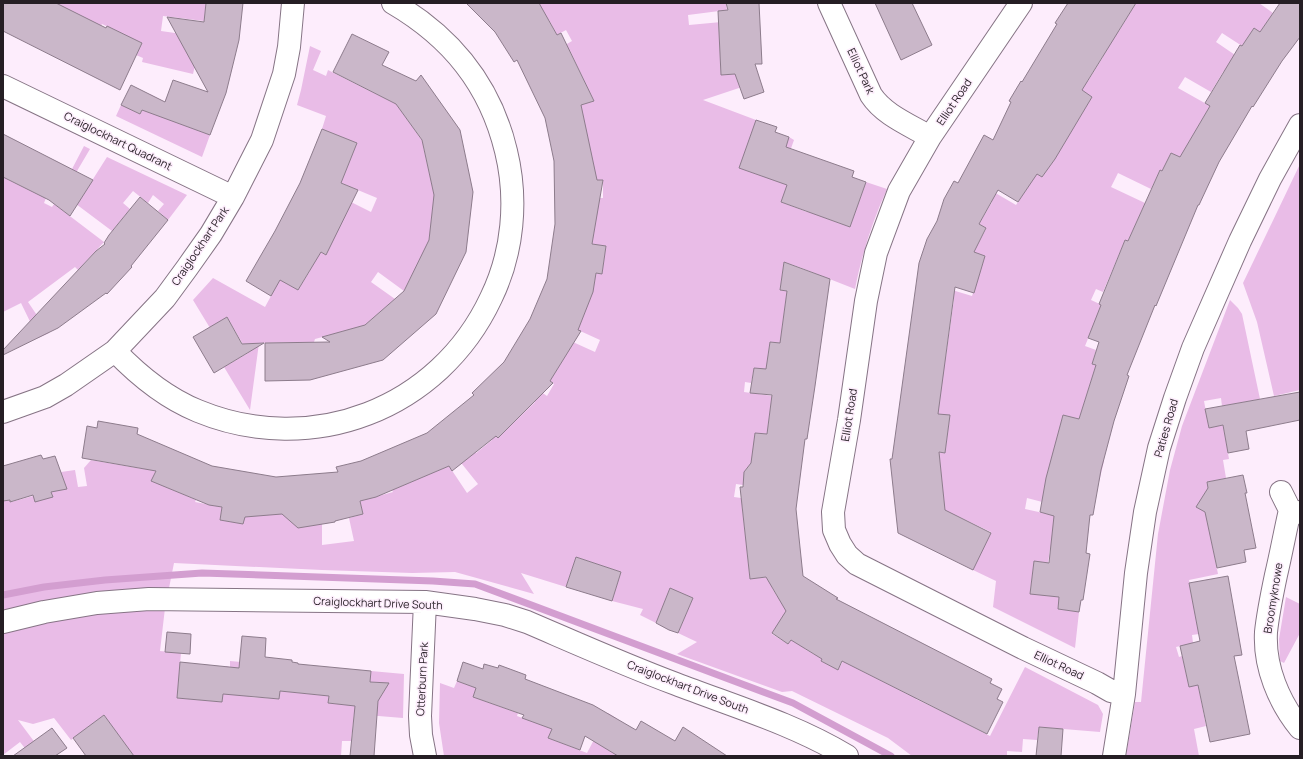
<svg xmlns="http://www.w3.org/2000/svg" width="1303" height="759" viewBox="0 0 1303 759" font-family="Manrope,sans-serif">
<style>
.green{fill:#e9bce7}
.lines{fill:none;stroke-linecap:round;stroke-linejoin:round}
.stream{stroke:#d39ed0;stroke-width:7}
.building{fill:#cab7c9;stroke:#8d7c8c}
.minor-casing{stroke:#867485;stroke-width:24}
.minor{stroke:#fff;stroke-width:22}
.labels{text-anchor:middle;stroke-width:3;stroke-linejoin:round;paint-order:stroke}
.street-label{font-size:11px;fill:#251e24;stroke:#fdedfc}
</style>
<rect width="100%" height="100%" fill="#fdedfc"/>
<path class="green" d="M53,3H206L204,21L163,16L161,31L189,35L198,53L193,74L142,62L143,58L136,55L142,43L102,24L85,56V30L89,20Z
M527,3H726L727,10L688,15L689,25L743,20V28L719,29L721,75L734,74L733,66L751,84L703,100L756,120L740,168L774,180L789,137L794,140L789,154L797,157L781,202L807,212L813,195L825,218L850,227L866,182L887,189C872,222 862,254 855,289L799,267L784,262L780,290L787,291L782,328L822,334V337L799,345L770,342L768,355L778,356L776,371L754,368L751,383L745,382L744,392L772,396L767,434L755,433L754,445L759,468L748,467C743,472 743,475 746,482L757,487L736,484L734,497L776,503L742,506L745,534L765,550L747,552L750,579L797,574L772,588L777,596L805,583L772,634L788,644L795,634L805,649L815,655L825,653L821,661L838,670L843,661L909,695L921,672L928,676L916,699L941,711L949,695L965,703L957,719L990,736L1025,667L1098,705L1103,714L1100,732L1039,727L1037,740L1023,739L1022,752L1007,751V756H912L888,738L792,691L782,692L677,654L697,642L678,633L693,598L670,589L656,623L640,615L643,609L612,601L621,572L576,557L566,587L521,573L534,594L455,572L412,573L322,570L174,563L165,608L160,651L181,653L177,698L222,702L226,666L230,667V661L241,662L249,697L279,699L280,691L329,696L328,703L358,706L382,695L384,690L381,682H370L371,671L404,674L403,718L354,714L351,741H342L341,756H123L130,751L104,715L71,740L54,718L33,724L18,720L45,756L27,751L20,742L3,755V501L10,500L11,502L33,496L53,497L51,491L66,487L61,472L75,470L78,487L87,486L84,468L91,460L143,469L146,459L158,464L152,481L196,500L195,502L222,507L220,520L243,524L245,512L322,510V545L354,541L349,518L363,514L360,501L393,492L392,490L449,466L467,493L478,484L458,459L472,448L476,453L492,440L488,434L492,431L498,438L535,402L534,387L547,396L554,384L541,375L560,365L568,351L564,338L595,352L600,340L578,330L587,283L594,285L596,273L602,274L606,247L592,244L595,223L593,198H603V180H592L581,105L594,101L570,51H555L572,41L566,30L557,35L549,20Z
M1136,3H1259L1273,13L1260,32L1254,28L1242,46L1222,33L1216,42L1241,59L1223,72L1211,92L1185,77L1178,88L1210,106L1188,144V161L1171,153L1165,166L1173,177L1160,170L1151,189L1118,173L1111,187L1145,203L1128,241L1125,240L1103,292L1096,289L1091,300L1115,311L1096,319L1085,346L1096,350L1092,364L1096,365L1079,419L1063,415L1055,448L1104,461L1099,482L1065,475L1050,504L1027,498L1025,509L1089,523L1087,544L1068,551L1050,549L1048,563L1034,561L1030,593L1059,597L1058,609L1079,612L1075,648L993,607L996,581L973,570L991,532L957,516L943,515L933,452L945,453L950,416L916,411L946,356L954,299L942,287L972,296L985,256L950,244H978L986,229L979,224L992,202L975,192L980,184L1016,205L1028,187L1026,167L1042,177L1049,166H1050L1092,97L1059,76L1065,66L1088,81L1103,57L1091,49L1119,31Z
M310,46L321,51L313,70L326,76L328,70L394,103L395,102L425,145L423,146L434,194L457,193L433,204L429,243L404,291L378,272L371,282L395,299L364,326L315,339L314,342L259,343L250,410L224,367L248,353L227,317L210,328L193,300L213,278L265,307L271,296L261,290L270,274L298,290L310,271V246L326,255L337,195L371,212L377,198L341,183L357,143L322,129L326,116L297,105L301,90Z
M150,94L165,102L166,98L181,104L175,122L210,135L202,157L116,116L121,105L140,114Z
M84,146L90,149L67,188L81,198L107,157L187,195L168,220L158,211L164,204L153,195L148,203L133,191L123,203L130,209L112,231L60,192Z
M1300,164V390L1274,396L1257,322L1243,283Z
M3,170L9,180L46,198L44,203L52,207L54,204L104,242L78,270L75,267L28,302L49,333L38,338L21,303L3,312Z
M1230,300L1238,308L1242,314L1260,399L1222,406L1221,398L1204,401L1209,428L1223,425L1229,459L1223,460L1226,478L1207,482L1213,509L1207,519L1218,574L1189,580L1199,634L1192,635L1193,643L1176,647L1179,657L1182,656L1189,687L1201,684L1199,690L1206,726L1194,729L1199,756H1126L1135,702H1141L1158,534L1170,470L1182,426Z
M1286,597L1300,604V633L1284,663L1280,661L1279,639Z
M457,681L476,688L473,697L518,713L517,716L552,729L548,738L587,753L608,713L616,718L600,745L618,756H444L439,723L440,683L454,688Z"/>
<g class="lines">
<path class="stream" d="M3,595L44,587L105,580L202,573L433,581L475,584L793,703L891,756"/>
</g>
<path class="building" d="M3,3H56L106,28L107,26L142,43L120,90L3,31Z
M206,3H243L239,40L226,93L210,135L142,110L140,114L121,105L131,85L165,102L173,80L208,92L167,17L204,22Z
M466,3H539L557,35L561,33L594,101L581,105L597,180H603L592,244L606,246L602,274L596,273L593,292L578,330L581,331L550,381L553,383L498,438L496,436L452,471L449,466L376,497L360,501L363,514L335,521V522L298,528L282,514L245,517L243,524L220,520L222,507L209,505L151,481L156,471L82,458L87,426L97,428L98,421L138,428L137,434L212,466L276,477L338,472L336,467L361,461L427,433L474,395L472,393L504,362L530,319L547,279L555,224L554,161L545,118L517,60L514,62L495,32Z
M726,3H759L762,64H755L764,92L744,99L735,74L721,75L718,11L728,10Z
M875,3H912L932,45L901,60Z
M1068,3H1136L1082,90L1092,97L1055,159L1042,177L1037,174L1018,202L998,190L979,224L986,228L974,252L985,256L974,293L955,287L938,414L950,415L945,453L939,452L945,510L991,533L973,570L898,533L890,459H892L919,263L927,239L937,221L944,199L954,181L958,183L984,135L993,140L1011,102L1009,101L1021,81L1022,82L1057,24L1055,23Z
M1280,3H1300V37L1282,61L1253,107L1252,106L1219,162L1199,205H1198L1156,306L1155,305L1127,375L1129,376L1114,421L1101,470L1093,515H1090L1086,553L1090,554L1083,600H1081L1079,612L1058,609L1059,597L1030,594L1034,561L1049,563L1054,516L1040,512L1046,478L1063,415L1079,419L1096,365L1092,364L1099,342L1088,338L1101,305L1099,304L1125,240L1128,241L1160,170L1162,171L1171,153L1180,157L1210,106L1205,103L1240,45L1242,46L1254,28L1260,32Z
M352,34L389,52L382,65L416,81L421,75L460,130L473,192L466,252L436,314L383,360L310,380L265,381V343L330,342L322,337L365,325L404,291L429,240L434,195L422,140L396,104L333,72Z
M756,120L777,127L775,132L789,137L786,147L854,171L852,177L866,182L850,227L781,202L787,185L739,168Z
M322,129L357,143L341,183L358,190L326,255L321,252L298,290L280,280L271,296L246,281L275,231L300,183Z
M3,134L93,180L70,216L49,200L3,177Z
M140,197L168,220L131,266L132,267L107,294L106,293L58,328L3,355V350L96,251L105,244L104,243L109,235Z
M784,262L830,279L815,386L807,439H805L796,509L803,576L838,598L836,599L992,679L990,683L1002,689L997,699L1003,702L987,734L842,661L838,670L821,661L822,659L791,640L788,644L772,633L786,611L766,577L750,579L740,487H743L744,472L751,463L755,433L767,434L772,395L750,393L754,368L766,369L770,342L780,343L787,291L780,290Z
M227,317L242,344L264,343L214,373L193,337Z
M1300,392V420L1246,431L1249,449L1228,453L1223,425L1209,428L1205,409Z
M41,455L43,459L55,456L67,489L51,492L53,497L35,502L33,495L10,502V500L3,501V466Z
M1243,475L1247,493H1245L1256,548L1244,550L1246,562L1217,568L1205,512L1196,507L1208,488L1207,482Z
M576,557L621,572L612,601L566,587Z
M1228,576L1242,655L1234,656L1250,734L1210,742L1198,685L1189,687L1180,646L1200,641L1189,583Z
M670,588L693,598L678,633L669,630L656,623Z
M167,632L191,634L190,654L165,652Z
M242,636L266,638L265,657L292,660V662L298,663V664L371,671L370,682L389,683L378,701L374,756H350L355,706L328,703L329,696L280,691L279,699L223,694L222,702L177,698L180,662L239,668Z
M463,662L483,669L484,664L498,668L499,665L526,675L525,679L593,705L636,730L641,721L675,741L683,727L727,756H618L585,736L580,750L548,738L552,729L522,718L524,715L473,697L476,688L457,681Z
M104,715L134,756H86L73,738Z
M1039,727L1063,729L1061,756H1036Z
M52,728L67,748L55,756H13Z"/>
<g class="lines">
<g class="minor-casing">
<path id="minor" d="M829,3L871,95C884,115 910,125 930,137
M1021,3L930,137L899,191L876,253L866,301L849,420L833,512L834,530L840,544L847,555L857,564L1023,648L1097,683L1111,691L1124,694
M3,86L233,197
M115,351C139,376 166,398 198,411C312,458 439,409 491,298C513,253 518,200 506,151C490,84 451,37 393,3
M3,412L45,397L66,385L115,351L165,298L187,268L211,234L233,197L262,140L284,74L289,47L293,3
M1281,492L1290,510
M1300,513L1290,510C1285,532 1281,554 1276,575C1272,594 1268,613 1266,632C1264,667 1279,702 1300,728
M3,622L44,612L97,603L149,599L425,602L475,609L505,615L527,622C576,643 625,665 676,684C733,706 794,724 847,756
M425,756L421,735L420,716L425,602
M1114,756L1124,694L1136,573L1145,512L1159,448L1175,398L1193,348L1240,241L1270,179L1300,125"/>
</g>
<use href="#minor" class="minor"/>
</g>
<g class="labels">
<g class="street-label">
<text transform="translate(861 71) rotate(65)" y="4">Elliot Park</text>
<text transform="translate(954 102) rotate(-56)" y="4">Elliot Road</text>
<text transform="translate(118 141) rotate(26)" y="4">Craiglockhart Quadrant</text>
<text transform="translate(200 246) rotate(-56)" y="4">Craiglockhart Park</text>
<text transform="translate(849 415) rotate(-81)" y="4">Elliot Road</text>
<text transform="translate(1166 428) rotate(-74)" y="4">Paties Road</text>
<text transform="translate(1273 598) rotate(-81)" y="4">Broomyknowe</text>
<text transform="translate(378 603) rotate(2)" y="4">Craiglockhart Drive South</text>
<text transform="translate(1059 665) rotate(25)" y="4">Elliot Road</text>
<text transform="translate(422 679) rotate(-87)" y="4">Otterburn Park</text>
<text transform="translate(688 687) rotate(21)" y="4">Craiglockhart Drive South</text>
</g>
</g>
<rect width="1303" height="759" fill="none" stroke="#251e24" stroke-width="8"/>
</svg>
